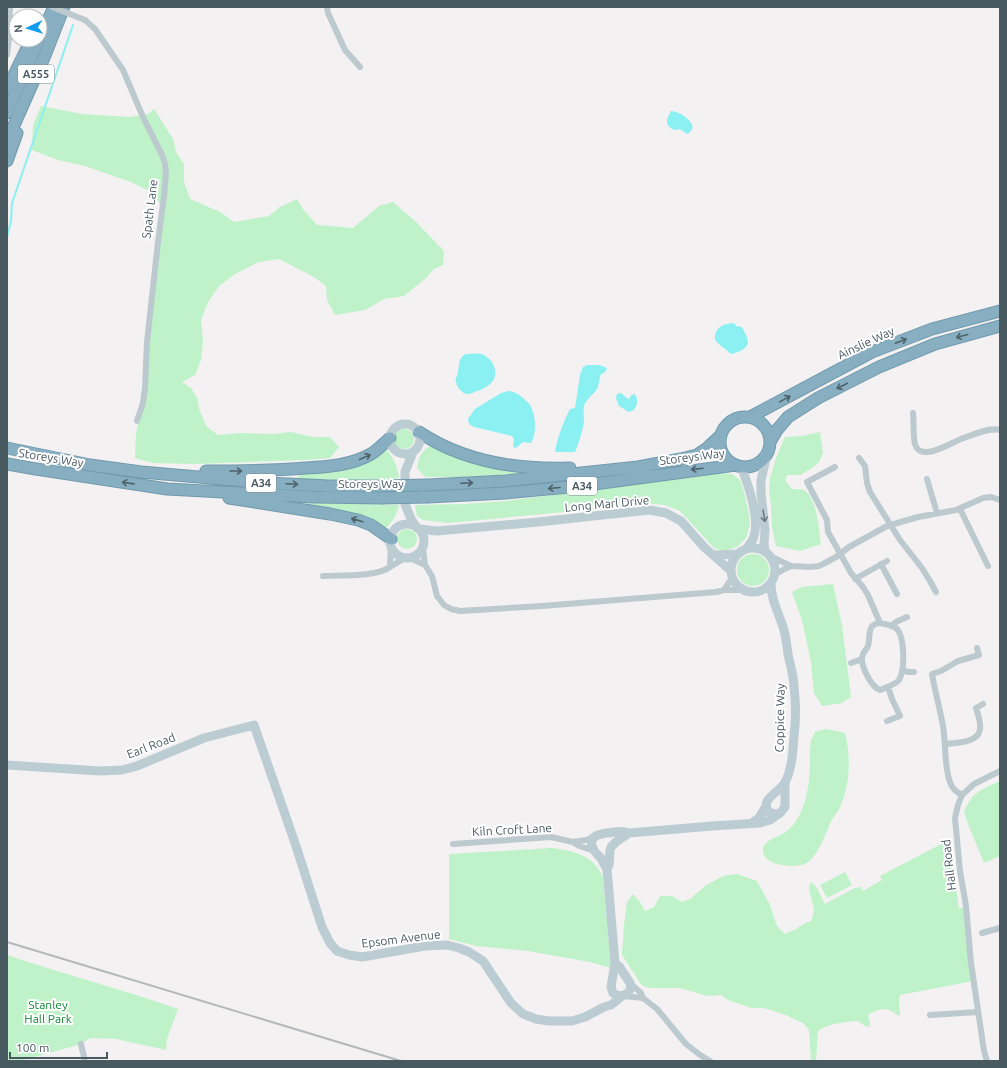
<svg xmlns="http://www.w3.org/2000/svg" width="1007" height="1068" viewBox="0 0 1007 1068" font-family="Ubuntu,sans-serif">
<style>
.green{fill:#bff2c8}
.water{fill:#8af0f1}
.lines{fill:none;stroke-linecap:round;stroke-linejoin:round}
.stream{stroke:#8af0f1;stroke-width:2}
.highway-casing{stroke:#729aad;stroke-width:13}
.street{stroke:#bcc9ce;stroke-width:6}
.secondary{stroke:#bcccd3;stroke-width:9}
.highway{stroke:#87afc1;stroke-width:11}
.rail{stroke:#b3b8bc;stroke-width:2}
.highway-bridge-casing{stroke:#729aad;stroke-width:13;stroke-linecap:butt}
.street-bridge{stroke:#bcc9ce;stroke-width:6}
.highway-bridge{stroke:#87afc1;stroke-width:11}
.oneway{stroke:#4e626a}
.oneway2{stroke:#6b7c82}
.labels{text-anchor:middle;stroke-width:4;stroke-linejoin:round;paint-order:stroke}
.shield{fill:#fff;stroke:#7f8b90;stroke-width:1}
.shield-label{font-size:11px;font-weight:bold;fill:#485960}
.street-label{font-size:12px;fill:#485960;stroke:#fff}
.park-label{font-size:12px;fill:#138636;stroke:#fff}
</style>
<rect width="100%" height="100%" fill="#f3f1f2"/>
<path class="green" d="M41,106L82,114L130,117L148,114L154,109L173,139L176,152L184,164V182L190,199L220,212L234,222L269,216L280,207L297,199L303,209L317,225L353,228L379,206L393,202L416,222L444,251L443,265L434,269L425,279L404,296L384,299L365,310L335,315L327,300L326,286L314,277L279,259L259,262L235,274L219,286L208,302L201,320L203,342L201,360L195,375L182,382L191,388L197,398L200,412L207,427L218,435L241,433L273,434L291,432L313,437H330L339,447L330,458L305,460L196,464L153,463L135,458L136,433L143,403L162,208L157,199L149,191L131,182L85,166L58,160L32,150L33,125Z
M394 439a10 10 0 1 1 20 0a10 10 0 1 1-20 0Z
M820,432L823,452L819,462L812,468L800,475H787L785,480L792,489C796,489 801,489 804,490C817,498 819,530 821,544L800,551L776,546L772,527L771,505L769,490L770,478L776,458L785,437L802,436Z
M432,445C436,448 441,451 445,453C467,464 494,469 518,473L517,474L461,477H425L417,468C419,456 421,451 432,445Z
M385,448C394,459 397,464 399,478L357,480L297,479L301,474L338,471L361,465Z
M719,473L732,474L740,480L744,492L748,509L750,524L746,538L737,547L724,551L714,548L680,511L665,505L644,503L596,509L448,523L423,520L417,516L415,505L464,504L507,501Z
M305,503L399,505C396,516 394,520 386,528C381,525 377,522 373,519C358,511 325,509 308,507Z
M397 539a10 10 0 1 1 20 0a10 10 0 1 1-20 0Z
M737 570a16 16 0 1 1 32 0a16 16 0 1 1-32 0Z
M833,584L842,625L851,697L842,703L822,706L814,693L811,662L802,620L792,592L802,587Z
M825,729L836,731L845,733C851,756 850,783 841,805C840,809 836,813 833,818C830,822 829,827 827,831C823,840 816,857 808,862C798,870 761,866 763,849C764,840 778,837 784,833C795,826 800,815 804,804C809,789 810,774 810,759C810,753 810,746 811,740C812,738 814,735 815,732Z
M1000,781V856L984,863L968,824L964,811C974,791 980,790 1000,781Z
M943,843L951,852L959,909L964,907L973,981L900,995C898,1003 900,1009 900,1016C896,1015 894,1012 891,1011C884,1006 874,1011 868,1015L870,1022V1027L865,1026L858,1021C845,1022 829,1023 818,1031L816,1061H811L809,1030L803,1023L786,1015L764,1008H751L728,1000L721,995L707,996L680,988H650L643,986L640,983L622,955L624,925L627,902L633,894L640,902L645,911L654,907L660,896H672L682,902L690,899L705,886L723,876L737,874L757,881L770,905L777,926L785,934L796,929L805,923L811,921C812,918 813,915 814,911C814,902 806,890 811,882L817,888L825,904L855,888L861,887L863,891L882,880L880,876Z
M552,848C575,851 593,855 603,877L611,968L590,962L528,951L476,946L449,939V854Z
M845,872L852,885L827,898L820,885Z
M7,955C64,974 121,989 178,1009L167,1039L166,1050L116,1039L90,1038L81,1044L20,1061H7Z"/>
<path class="water" d="M671,111C680,111 703,126 687,134L680,129L674,130C664,124 666,121 671,111Z
M733,323L735,324L736,326L742,327C744,331 748,338 748,343C746,350 736,353 731,354C727,350 718,344 716,341C714,339 715,337 715,335C717,326 725,324 733,323Z
M466,354C471,354 477,353 481,354C493,357 501,375 490,384C487,387 481,390 477,391C474,392 470,394 468,394C463,395 456,386 456,382C455,378 456,379 457,376C460,368 457,358 466,354Z
M587,365H599L605,367L607,369L604,373L601,374C599,379 599,385 597,389C593,395 586,399 584,406C583,411 584,417 584,422C582,433 579,442 575,452H557L555,451C558,436 563,423 570,409L575,408L580,375L583,367Z
M509,391C515,392 518,394 523,398C525,400 528,402 530,405C536,415 537,432 531,443L523,442L516,448L513,447L514,439L512,436L474,427L469,424L468,419L475,409L501,393Z
M621,393C624,395 625,397 628,399L630,398L631,395L634,394L636,396C638,401 637,405 634,410L629,412L619,406L616,398L617,394Z"/>
<g class="lines">
<path class="stream" d="M7,237L11,221L12,203L73,25"/>
<g class="highway-casing">
<path id="highway" d="M40,38L54,7
M7,89L31,40
M7,113L39,40
M7,141L46,53L64,7
M7,161L17,133
M750,417L872,352L932,329L1000,311
M720 442a25 25 0 1 1 50 0a25 25 0 1 1-50 0Z
M419,432C464,462 517,470 570,468
M770,442L777,430L788,417L818,398L879,367L935,344L1000,326
M7,448L90,465L141,472L267,483L329,486H381
M7,464L36,469L167,489L315,497L381,498
M206,471C239,471 273,471 306,468C328,467 352,465 371,454C378,450 384,443 390,438
M428,485L506,481L638,467L681,459L697,455L706,449L721,435
M428,497L506,493L579,486L736,465
M229,498L330,514L358,520L371,525L391,539"/>
</g>
<path class="street" d="M327,7L328,13L345,50L360,67
M85,20L95,29L123,70L143,117L163,157L165,164L166,172L164,196L158,242L147,342L145,388L143,403L137,421
M7,55L9,39L10,7
M913,413C914,422 913,437 915,444C920,463 951,443 961,439C971,435 990,427 1000,430
M859,458L865,466L867,483L870,492L900,540L922,568L930,581L936,592
M835,467L807,482L827,520L828,532L851,573L863,587L868,595L880,623
M927,479L937,513
M960,509L988,566
M391,544L390,567L405,558
M423,548L425,565L432,576L437,596L444,605L451,609L460,611L542,606L716,592L724,590H742
M770,556L791,566L810,567L819,566L825,563L836,557L849,547L887,526L918,517L956,510L983,498L991,497L1000,500
M410,558L425,565
M881,564L897,594
M323,576C340,575 377,577 390,567
M774,576C779,571 784,569 791,566
M855,579L887,561
M724,590L732,578
M880,623C885,624 893,625 897,629C905,638 905,670 899,680C895,685 886,687 880,690C871,687 861,666 862,657C863,652 866,650 868,646C871,637 866,624 880,623Z
M891,626L896,622L907,617
M851,663L862,659
M903,670L908,672H914
M887,721L900,716L892,699L888,687
M945,744C955,743 979,743 980,729C981,722 978,714 976,708L983,704
M962,795C957,792 952,789 950,782C944,766 946,743 943,726C940,709 935,691 932,674L941,671L958,661L979,655L977,648
M573,842L586,840L594,837
M453,844L551,837L573,842L579,846L595,851
M982,933L1000,928
M630,983L641,993L643,998L657,1009L686,1044L700,1055L710,1061
M623,996L643,998
M930,1015L978,1012
M81,1044L85,1061
M987,1061L984,1051L971,963L966,906L960,871L955,818L958,805L962,795L974,784L1000,771"/>
<path class="secondary" d="M390 439a15 15 0 1 1 30 0a15 15 0 1 1-30 0Z
M413,452L405,472V504L411,519L417,528
M741,466C748,484 762,523 752,541C750,544 748,547 746,549
M390 541a17 17 0 1 1 34 0a17 17 0 1 1-34 0Z
M419,529L437,531L538,522L649,510L666,513L681,521L704,547L730,570
M731 570a22 22 0 1 1 44 0a22 22 0 1 1-44 0Z
M765,552L764,543L765,530L761,493V480L768,451
M714,555L738,554
M771,583C771,601 779,613 784,630C786,638 787,646 788,654C790,665 794,676 794,687C796,703 796,720 794,736C793,750 792,772 784,784C778,793 759,800 769,812L775,814H779
M7,765L100,771L122,770L137,766L204,738L254,725L295,843L322,927L330,943L337,951L349,955L362,957L425,946L447,945L459,948L469,952L483,961L511,1003L523,1014L536,1019L549,1021H572L585,1017L604,1007L611,1005L622,996L628,993L631,988L630,983L619,966L615,963
M752,823L759,818L766,806
M611,847L616,842L629,833L712,826L760,823L770,820L781,812L785,807V783
M610,850L609,865L607,869L615,963L611,987L613,993L616,995L622,996
M607,869C605,866 603,862 601,858C598,855 594,852 593,848C587,837 599,834 607,833C616,832 620,830 629,833"/>
<use href="#highway" class="highway"/>
<path class="rail" d="M7,942L401,1061"/>
<g class="highway-bridge-casing">
<path id="highway-bridge" d="M381,486L428,485
M381,498L428,497"/>
</g>
<path class="street-bridge" d="M52,7L85,20"/>
<use href="#highway-bridge" class="highway-bridge"/>
</g>
<defs><path id="oneway-shaft" d="M-6 0H5M1.5-3L5.5 0L1.5 3" fill="none" stroke-width="1.6" stroke-linecap="round" stroke-linejoin="round"/></defs>
<g class="oneway">
<use href="#oneway-shaft" transform="translate(962 336) rotate(165)"/>
<use href="#oneway-shaft" transform="translate(901 341) rotate(-21)"/>
<use href="#oneway-shaft" transform="translate(842 386) rotate(153)"/>
<use href="#oneway-shaft" transform="translate(785 399) rotate(-29)"/>
<use href="#oneway-shaft" transform="translate(365 457) rotate(-24)"/>
<use href="#oneway-shaft" transform="translate(697 469) rotate(173)"/>
<use href="#oneway-shaft" transform="translate(236 471)"/>
<use href="#oneway-shaft" transform="translate(128 483) rotate(-172)"/>
<use href="#oneway-shaft" transform="translate(467 483) rotate(-3)"/>
<use href="#oneway-shaft" transform="translate(292 484) rotate(3)"/>
<use href="#oneway-shaft" transform="translate(554 488) rotate(175)"/>
<use href="#oneway-shaft" transform="translate(357 520) rotate(-164)"/>
</g>
<use class="oneway2" href="#oneway-shaft" transform="translate(764 516) rotate(81)"/>
<g class="labels">
<g class="shield">
<rect x="18" y="65" width="36" height="18" rx="3"/>
<rect x="246" y="474" width="30" height="18" rx="3"/>
<rect x="567" y="477" width="30" height="18" rx="3"/>
</g>
<g class="shield-label">
<text x="36" y="78">A555</text>
<text x="261" y="487">A34</text>
<text x="582" y="490">A34</text>
</g>
<g class="street-label">
<text transform="translate(150 209) rotate(-83)" y="4">Spath Lane</text>
<text transform="translate(866 343) rotate(-25)" y="4">Ainslie Way</text>
<text transform="translate(692 457) rotate(-7)" y="4">Storeys Way</text>
<text transform="translate(51 458) rotate(9)" y="4">Storeys Way</text>
<text x="371" y="488">Storeys Way</text>
<text transform="translate(607 504) rotate(-5)" y="4">Long Marl Drive</text>
<text transform="translate(780 718) rotate(-89)" y="4">Coppice Way</text>
<text transform="translate(151 746) rotate(-21)" y="4">Earl Road</text>
<text transform="translate(512 830) rotate(-3)" y="4">Kiln Croft Lane</text>
<text transform="translate(949 865) rotate(-97)" y="4">Hall Road</text>
<text transform="translate(401 939) rotate(-7)" y="4">Epsom Avenue</text>
</g>
<g class="park-label">
<text x="48" y="1009">Stanley<tspan x="48" dy="14">Hall Park</tspan></text>
</g>
</g>
<rect width="1007" height="1068" fill="none" stroke="#485960" stroke-width="16"/>
<g transform="translate(28 28) rotate(266)"><circle r="19" fill="#ffffff" stroke="#b6bdbf"/>
<path d="M0-3L7 15L0 10L-7 15Z" fill="#119dee"/>
<text y="-6" font-size="11" font-weight="bold" text-anchor="middle" fill="#485960">N</text>
</g>
<path d="M10 1052v6h97v-6" fill="none" stroke="#485960" stroke-width="2"/>
<text x="16" y="1052" font-size="12" fill="#485960" stroke="#ffffff" stroke-width="3" paint-order="stroke">100 m</text>
</svg>
